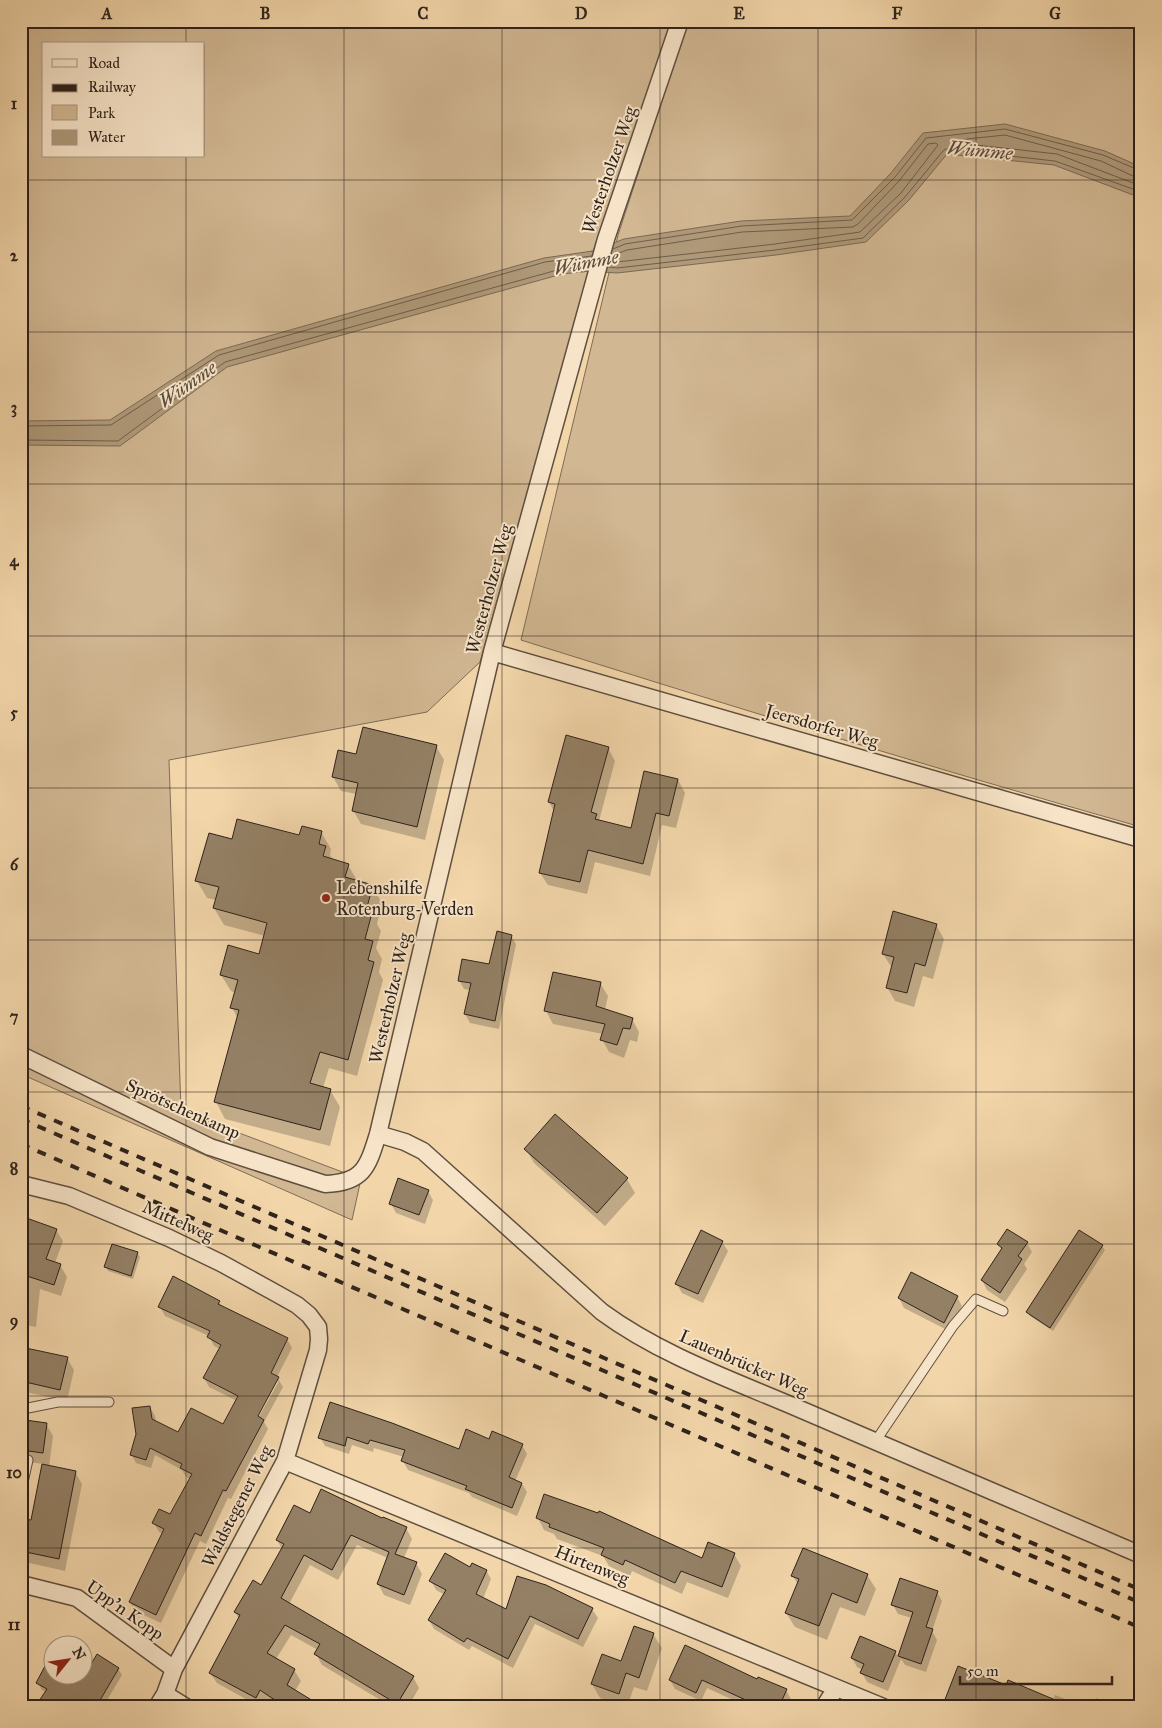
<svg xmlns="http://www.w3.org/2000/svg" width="1162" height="1728" viewBox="0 0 1162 1728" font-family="'IM FELL Great Primer',serif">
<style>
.green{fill:#d1b792;stroke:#806c56;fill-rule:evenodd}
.water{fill:#af9979;stroke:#7b6953}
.shadow{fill:#0003;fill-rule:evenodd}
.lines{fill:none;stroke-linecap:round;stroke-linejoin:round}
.shore{stroke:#6e5e4a;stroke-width:1}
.building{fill:#948065;stroke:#2e221b}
.service-casing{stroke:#5f4f3f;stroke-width:11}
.minor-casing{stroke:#5f4f3f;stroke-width:19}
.service{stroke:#f7e4c8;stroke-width:9}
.minor{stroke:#f7e4c8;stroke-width:16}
.rail{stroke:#2e221b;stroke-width:4;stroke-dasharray:9 9;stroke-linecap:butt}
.grid{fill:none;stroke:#2e221b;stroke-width:1;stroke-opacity:0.55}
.poi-dot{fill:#8f2418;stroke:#f7e4c8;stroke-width:2}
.labels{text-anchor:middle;stroke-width:4;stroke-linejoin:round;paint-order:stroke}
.street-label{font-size:18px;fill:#2e221b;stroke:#f7e4c8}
.poi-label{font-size:18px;fill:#2e221b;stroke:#f7e4c8;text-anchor:start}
.water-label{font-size:19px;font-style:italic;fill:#5b4c3c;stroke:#f7e4c8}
.neatline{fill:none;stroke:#2e221b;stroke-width:2}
.grid-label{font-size:16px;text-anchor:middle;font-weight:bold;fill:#2e221b}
</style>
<rect width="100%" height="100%" fill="#f2d6aa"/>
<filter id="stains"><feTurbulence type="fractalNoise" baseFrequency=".004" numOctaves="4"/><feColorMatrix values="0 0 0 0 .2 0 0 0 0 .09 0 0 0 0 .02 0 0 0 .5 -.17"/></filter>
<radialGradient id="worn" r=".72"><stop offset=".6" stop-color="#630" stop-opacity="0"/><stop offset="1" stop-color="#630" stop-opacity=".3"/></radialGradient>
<path class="green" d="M21,21H673L593,251L587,252L582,272L589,271L480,662L427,712L169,760L181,1111L361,1179L352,1220L21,1074ZM44,44H204V156H44Z
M688,21H1141V827C933,768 727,705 521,640L618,235Z"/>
<path class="water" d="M1005,124L1105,151L1141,167V198L1054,165L947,154L909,200L866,242L776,255L617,273L589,271L562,274L227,367L120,446L21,445V421L110,420L216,351L544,258L593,251L624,239L741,221L850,216L891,173L923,133Z"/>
<path class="shadow" d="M436,746L444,760L425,840L361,824L353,810L357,794L341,791L333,777L357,756Z
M608,748L615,761L599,821L631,830L678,780L685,793L676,828L662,825L650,876L595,862L587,894L548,885L540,873L554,811L549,802Z
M321,832L331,849L330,855L333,860L348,865L358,882L372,886L382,903L377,924L381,931L376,948L382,959L379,972L383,980L357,1076L329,1068L323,1088L330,1090L340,1107L330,1146L225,1119L216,1102L238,1019L232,1008L236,993L231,991L221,975L260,955L265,936L224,925L214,908L216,900L207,898L197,881L233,841L300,837Z
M936,925L944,939L933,979L923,976L914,1007L895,1001L887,987L892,968L883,954Z
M511,936L516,944L499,1029L470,1023L465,1014L470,990L464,989L459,980L490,965Z
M600,983L608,996L605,1010L632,1019L639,1032L637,1042L630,1040L624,1058L609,1052L602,1039L603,1034L553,1024L546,1011Z
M526,1149L627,1179L635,1193L605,1226L534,1163Z
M428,1191L433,1200L425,1224L396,1213L391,1204Z
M21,1227L56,1230L63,1241L55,1263L60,1265L67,1277L61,1296L40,1289L36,1327L25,1325L24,1348L67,1358L74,1370L67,1401L25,1392L21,1408Z
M1079,1231L1102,1246L1105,1250L1053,1331L1030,1316L1027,1312Z
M722,1242L728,1251L703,1303L682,1293L677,1284Z
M1027,1243L1032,1252L1024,1264L1027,1269L1005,1302L987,1290L982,1280L1002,1250L999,1244Z
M137,1253L140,1257L133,1279L108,1271L106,1267Z
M957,1297L962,1306L949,1331L904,1308L899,1298Z
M219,1302L223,1308L287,1339L292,1348L277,1377L283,1387L264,1422L268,1429L231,1499L228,1498L206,1544L200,1541L161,1623L135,1611L130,1602L163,1534L159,1532L154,1523L171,1516L190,1479L186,1477L182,1470L155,1455L151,1468L136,1463L131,1454L150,1407L155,1416L156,1422L179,1433L224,1426L237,1401L209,1387L204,1378L220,1349L214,1346L209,1336L165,1316L160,1307ZM276,1381H279L256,1422L254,1421Z
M331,1404L459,1451L490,1440L522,1445L527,1454L515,1481L522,1484L527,1492L517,1516L472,1497L469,1493L408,1470L403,1461L404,1457L374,1448L373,1452L352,1445L349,1454L325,1446L320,1437Z
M21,1422L46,1424L53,1436L49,1467L75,1472L82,1484L65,1571L25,1562L21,1555V1536L32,1522L44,1464L21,1461Z
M310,1515L383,1520L406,1528L412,1539L404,1558L416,1563L422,1574L410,1605L384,1595L378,1584L388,1558L357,1545L338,1580L310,1565L289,1604L413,1677L419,1688L408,1707H392L322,1665L316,1654L318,1650L291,1635L276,1659L294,1670L301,1681L295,1691L321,1707H277L266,1700L263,1707H260L217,1683L210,1673L239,1619L235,1612L262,1587L282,1549L277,1540Z
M538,1518L703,1559L734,1554L741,1566L728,1598L687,1582L682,1594L632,1571L630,1576L609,1566L603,1556L557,1539L554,1534L544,1530Z
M471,1569L486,1570L491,1579L483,1599L506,1611L592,1609L598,1618L583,1647L535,1624L513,1668L472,1646L469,1650L434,1629L429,1620L445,1595L436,1590L431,1581Z
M867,1575L876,1589L865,1616L840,1607L827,1640L795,1627L786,1613L798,1585L793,1576Z
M937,1592L942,1601L932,1631L937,1640L926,1672L905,1665L901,1659L888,1691L867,1682L862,1673L863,1670L857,1667L852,1658L895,1652L899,1658L912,1618L898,1614L893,1605Z
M653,1634L662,1648L647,1691L634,1687L627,1707L600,1698L592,1684L622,1662Z
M46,1668L52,1671V1676H60L79,1686L118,1669L122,1675L103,1707H37L46,1692L42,1690L38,1683Z
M670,1680H758L786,1690L791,1699L788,1707H748L707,1688L701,1701L675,1689Z
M1055,1695L1086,1707H1031L1053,1700Z
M1096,1698L1115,1707H1091Z
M945,1702L1007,1707H948Z"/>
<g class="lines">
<path class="shore" d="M1141,178L1135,177L1101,161L1005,135L967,139L964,141L967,144L1057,154L1141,186
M613,249L625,244L742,226L852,220L895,177L926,138L1005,129L1103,155L1141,171
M610,261L617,262L775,244L860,232L901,193L938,145L936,143L928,144L899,181L858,224L853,227L742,232L627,250L611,256
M608,267L617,268L775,250L863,238L905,197L943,151L946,149L1055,161L1141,192
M21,426L111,425L219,355L545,262L592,256
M21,440L118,441L225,362L561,269L589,266"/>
</g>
<path class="building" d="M363,727L437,745L417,827L352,811L358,783L332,777L338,750L356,754Z
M566,735L609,747L591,812L597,814L595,819L631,828L644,771L678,779L669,816L656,813L643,864L588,850L580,882L539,873L555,804L548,802Z
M237,819L299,835L302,826L322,831L319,844L326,846L323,856L349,864L345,877L373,885L366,911L372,913L365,939L373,941L368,960L374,962L348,1060L320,1052L310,1083L331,1089L320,1130L214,1102L239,1010L230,1008L238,980L220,975L228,945L259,954L267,923L213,908L219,887L195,881L209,833L232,839Z
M893,911L937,924L925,966L915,963L907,993L886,988L894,957L882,954Z
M497,931L512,935L495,1021L464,1014L471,983L458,981L462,959L489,964Z
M553,972L601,982L596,1006L633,1018L630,1029L623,1028L617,1045L600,1040L605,1024L544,1011Z
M555,1114L628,1178L597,1213L524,1149Z
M398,1178L429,1190L419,1215L389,1204Z
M21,1216L57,1229L46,1259L61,1264L54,1285L21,1274Z
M1007,1229L1028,1242L1018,1256L1022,1259L1000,1293L981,1280L1002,1248L997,1244Z
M701,1230L723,1241L698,1294L675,1284Z
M1079,1230L1103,1245L1050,1328L1026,1312Z
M112,1244L138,1252L131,1276L104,1267Z
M911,1272L958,1296L944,1323L898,1298Z
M173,1276L220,1301L218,1304L288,1338L271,1373L279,1377L258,1416L264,1420L226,1491L223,1490L201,1536L195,1533L156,1615L129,1602L164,1529L152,1523L159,1509L170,1514L192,1474L180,1468L182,1464L150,1448L146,1460L130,1455L136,1434L132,1408L150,1406L152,1419L178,1432L191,1408L223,1424L238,1396L203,1378L221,1345L207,1337L210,1331L158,1307Z
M21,1347L68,1357L60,1390L21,1381Z
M330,1402L392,1423L459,1449L466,1429L489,1439L492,1431L523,1444L509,1477L522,1483L512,1508L465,1489L467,1486L401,1461L405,1450L370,1440L368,1444L347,1437L345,1446L318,1438Z
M25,1420L47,1423L43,1453L21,1450V1421Z
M42,1464L76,1471L59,1559L21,1551V1530L24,1519L31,1520Z
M321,1489L382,1518L383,1517L407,1527L395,1554L417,1562L404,1595L377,1584L389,1552L351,1535L332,1570L304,1555L281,1598L414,1676L397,1704L314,1654L320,1644L285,1625L267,1653L295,1669L287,1685L323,1707H285L260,1690L256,1698L209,1673L240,1615L234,1612L253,1580L261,1585L284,1544L276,1540L294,1505L310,1513Z
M544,1494L598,1513L599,1511L702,1558L708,1542L735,1553L722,1587L681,1571L675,1583L625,1560L623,1565L601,1555L604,1548L549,1527L550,1524L536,1518Z
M803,1548L868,1574L857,1603L832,1593L819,1626L785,1613L799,1579L791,1576Z
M445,1553L470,1567L472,1563L487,1570L476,1594L506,1609L517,1576L546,1585L593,1608L578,1639L530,1616L508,1659L467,1638L464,1642L428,1620L446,1590L429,1581Z
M900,1578L938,1591L926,1627L933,1629L921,1664L898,1656L913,1612L891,1605Z
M634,1626L654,1633L639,1678L626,1673L619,1694L591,1684L602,1654L621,1661Z
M860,1636L896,1651L883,1682L860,1673L864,1664L851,1658Z
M685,1645L757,1679L758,1677L787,1689L779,1707H745L748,1701L702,1680L696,1693L669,1680Z
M97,1654L119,1668L96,1707H35L47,1689L36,1683L45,1666L52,1670V1676H84Z
M958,1666L1006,1685L1008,1680L1072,1707H956L944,1702Z"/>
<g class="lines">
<g class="service-casing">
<path id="service" d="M21,1415L23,1409L58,1402H109
M875,1442L953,1326L976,1299L1003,1311
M21,1491L28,1460"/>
</g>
<g class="minor-casing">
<path id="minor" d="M492,652L1141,839
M21,1055L210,1147L325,1184C364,1183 368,1166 378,1134L492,652L606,239L680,21
M378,1134L405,1142L423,1151L602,1312C662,1356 735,1381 802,1410C915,1459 1028,1507 1141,1555
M21,1184L69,1196L169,1238L221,1263L272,1291L297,1305L309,1315L318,1327L319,1339L318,1350L285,1461L174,1669L165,1694L157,1707
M285,1461L883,1707
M21,1584L77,1598L174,1669
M165,1694L186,1707
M824,1707L836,1688"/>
</g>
<use href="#service" class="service"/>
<use href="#minor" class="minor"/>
<path class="rail" d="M21,1106L1141,1590
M21,1119L1141,1603
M21,1144L1141,1628"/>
</g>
<path class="grid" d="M186,21V44M344,21V1707M502,21V1707M660,21V1707M818,21V1707M976,21V1707M186,156V1707M21,180H1141M21,332H1141M21,484H1141M21,636H1141M21,788H1141M21,940H1141M21,1092H1141M21,1244H1141M21,1396H1141M21,1548H1141"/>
<circle class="poi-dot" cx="326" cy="898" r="5"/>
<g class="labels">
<g class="street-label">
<text transform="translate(609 170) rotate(-71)" y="6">Westerholzer Weg</text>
<text transform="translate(489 589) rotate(-75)" y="6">Westerholzer Weg</text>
<text transform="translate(822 726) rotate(16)" y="6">Jeersdorfer Weg</text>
<text transform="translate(390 998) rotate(-77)" y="6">Westerholzer Weg</text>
<text transform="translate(183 1109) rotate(24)" y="6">Sprötschenkamp</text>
<text transform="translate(178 1221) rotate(24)" y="6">Mittelweg</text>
<text transform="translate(744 1363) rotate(24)" y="6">Lauenbrücker Weg</text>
<text transform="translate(237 1506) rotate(-63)" y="6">Waldstegener Weg</text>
<text transform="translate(592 1565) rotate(22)" y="6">Hirtenweg</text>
<text transform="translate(125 1610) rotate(35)" y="6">Upp'n Kopp</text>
</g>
<g class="poi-label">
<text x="336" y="894">Lebenshilfe<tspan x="336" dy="21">Rotenburg-Verden</tspan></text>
</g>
<g class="water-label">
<text transform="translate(980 150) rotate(5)" y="7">Wümme</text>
<text transform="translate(586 262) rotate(-11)" y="7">Wümme</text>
<text transform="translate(187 384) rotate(-35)" y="7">Wümme</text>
</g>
</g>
<rect width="1162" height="1728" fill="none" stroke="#f2d6aa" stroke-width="55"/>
<rect x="42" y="42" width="162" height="115" fill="#f7e4c8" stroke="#a79683"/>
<rect x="52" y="59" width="25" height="8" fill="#f7e4c8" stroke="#a79683"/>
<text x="88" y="68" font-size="15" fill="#2e221b">Road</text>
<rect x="52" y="84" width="25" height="8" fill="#2e221b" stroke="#a79683"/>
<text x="88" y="92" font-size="15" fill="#2e221b">Railway</text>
<rect x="52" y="105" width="25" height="15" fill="#d1b792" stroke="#a79683"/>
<text x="88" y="118" font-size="15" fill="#2e221b">Park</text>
<rect x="52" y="130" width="25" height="15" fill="#af9979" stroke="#a79683"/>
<text x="88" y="142" font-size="15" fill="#2e221b">Water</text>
<g transform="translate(68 1660) rotate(60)"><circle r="24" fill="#f7e4c8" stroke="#a79683"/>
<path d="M0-4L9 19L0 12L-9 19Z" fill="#8f2418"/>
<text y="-8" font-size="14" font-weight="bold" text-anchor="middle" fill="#2e221b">N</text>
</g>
<path d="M960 1676v8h152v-8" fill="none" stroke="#2e221b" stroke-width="2.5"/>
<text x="967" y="1676" font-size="15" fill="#2e221b" stroke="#f7e4c8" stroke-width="4" paint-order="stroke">50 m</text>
<rect x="28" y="28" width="1106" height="1672" class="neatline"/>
<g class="grid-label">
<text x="107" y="19">A</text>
<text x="265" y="19">B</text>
<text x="423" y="19">C</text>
<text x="581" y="19">D</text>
<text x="739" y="19">E</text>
<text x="897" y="19">F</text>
<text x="1055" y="19">G</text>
<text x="14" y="109">1</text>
<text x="14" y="261">2</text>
<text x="14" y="413">3</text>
<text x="14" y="566">4</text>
<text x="14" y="718">5</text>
<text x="14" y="870">6</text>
<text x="14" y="1022">7</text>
<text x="14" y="1174">8</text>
<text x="14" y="1326">9</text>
<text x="14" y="1478">10</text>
<text x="14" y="1630">11</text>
</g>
<rect width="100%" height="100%" filter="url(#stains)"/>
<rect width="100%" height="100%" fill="url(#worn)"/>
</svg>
